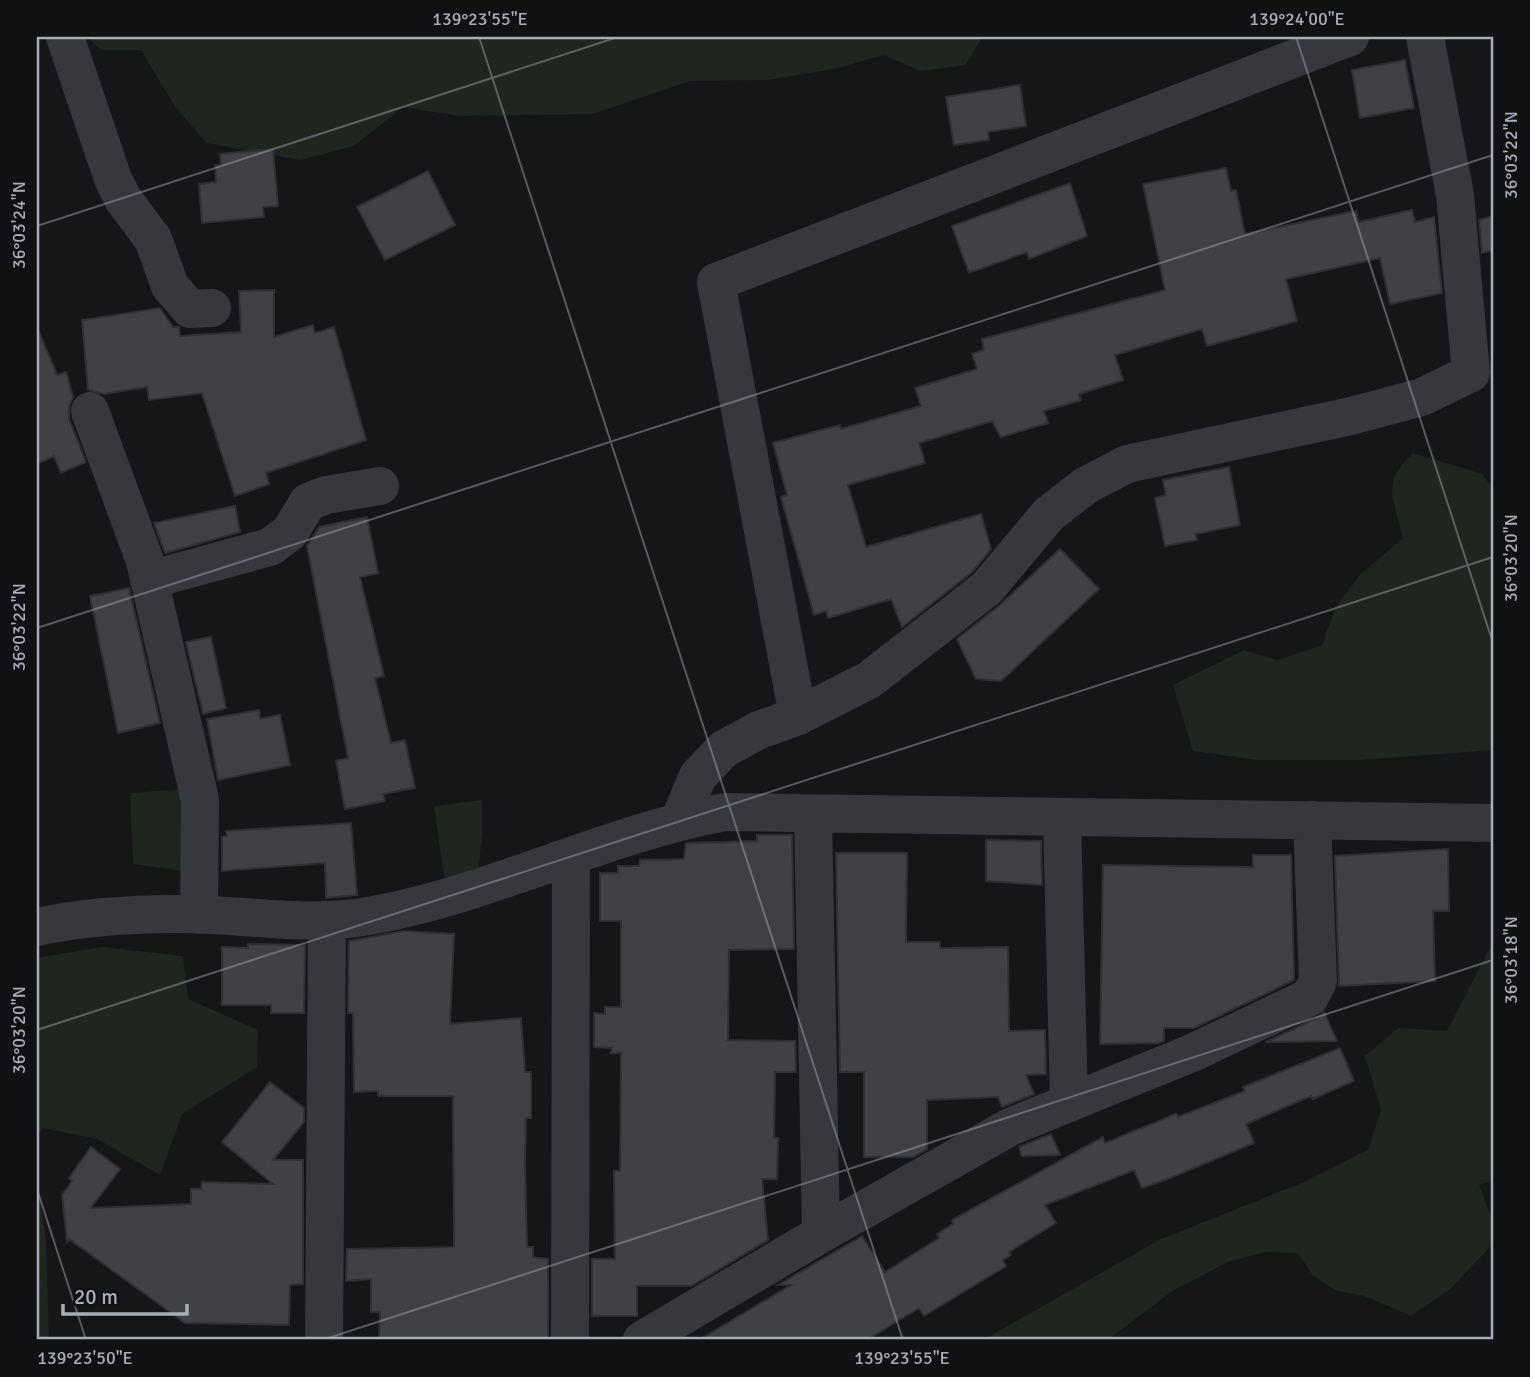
<svg xmlns="http://www.w3.org/2000/svg" width="1530" height="1377" viewBox="0 0 1530 1377" font-family="Signika,sans-serif">
<style>
.green{fill:#1e261f}
.building{fill:#404145;stroke:#303034;stroke-width:2}
.lines{fill:none;stroke-linecap:round;stroke-linejoin:round}
.minor{stroke:#37383d;stroke-width:38}
.ticks{fill:none;stroke:#a8adb8;stroke-width:2;stroke-opacity:0.45}
.neatline{fill:none;stroke:#a8adb8;stroke-width:2.5}
.ticks-label{font-size:18px;text-anchor:middle;fill:#a8adb8}
</style>
<rect width="100%" height="100%" fill="#161618"/>
<path class="green" d="M87,37H982L966,65L920,71L884,55L834,69L768,80L690,81L593,114L459,116L403,107L354,146L300,160L207,143L176,108L141,50H101Z
M1413,453L1482,474L1493,488V750L1358,760H1257L1193,751L1173,685L1244,650L1277,660L1322,645L1336,606L1361,574L1403,538C1394,499 1380,484 1413,453Z
M186,789L190,872L133,864L130,793Z
M482,800V835L478,872L445,882L434,806Z
M1493,942V1180L1479,1185L1493,1222V1244L1449,1290L1411,1316L1365,1296L1337,1291L1313,1276L1298,1253L1265,1252L1228,1262L1172,1291L1108,1340H983L1159,1240L1304,1182L1369,1149L1381,1110L1365,1056L1398,1028L1447,1031Z
M103,947L183,956L188,999L258,1030L257,1067L182,1114L160,1175L97,1139L43,1128L37,1137V958Z
M37,1176L46,1240L49,1340H37Z"/>
<path class="building" d="M1405,60L1414,108L1360,118L1352,70Z
M1020,85L1026,126L988,132L989,140L954,145L946,97Z
M273,149L278,206L263,207L264,217L202,223L199,184L216,182L215,165H221L220,154Z
M1226,168L1231,191L1236,190L1245,234L1356,211L1359,222L1412,210L1415,222L1434,217L1442,293L1390,304L1380,258L1286,279L1297,321L1207,346L1202,329L1115,355L1123,380L1079,394L1081,400L1044,411L1048,423L1001,437L992,421L919,443L925,463L848,485L866,547L981,514L991,549L972,572L902,627L891,599L828,618L826,611L814,615L781,497L787,495L773,443L840,425L841,429L921,406L915,388L977,369L972,354L984,350L982,339L1165,290L1143,184Z
M428,171L455,225L385,260L357,207Z
M1070,183L1087,236L1029,259L1027,252L969,273L952,226Z
M1493,216V250L1482,253L1479,220Z
M274,290V337L313,325L315,333L334,327L366,440L266,473L269,484L235,496L202,393L149,400L147,387L104,394L88,390L82,320L160,308L173,327H179L180,336L241,332L239,291Z
M37,327L57,375L66,372L73,397L69,407V419L86,462L61,473L54,456L37,464Z
M1229,467L1240,525L1195,534L1197,540L1165,546L1155,498L1166,495L1163,480Z
M235,506L240,532L165,553L154,523Z
M367,517L378,573L360,577L384,676L375,678L391,743L405,740L415,788L383,794L385,801L345,809L336,761L348,758L307,546L319,527Z
M1060,549L1099,589L1001,681L976,679L957,639L1000,605Z
M129,588L160,723L118,733L90,596Z
M211,637L226,708L203,714L186,642Z
M259,710L260,719L280,715L290,765L218,780L207,719Z
M351,823L357,895L326,898L325,863L222,871V837L227,836L226,831Z
M757,835H792L794,949L729,950L728,1040L795,1041L796,1072H775L774,1138H778L777,1179H762L768,1240L691,1286H637V1316H592V1259H615L614,1171H620L621,1053H611L612,1048L594,1047V1013L605,1014V1007H621V921H600V873H618V866H639L640,860L684,859L686,843L757,841Z
M986,840L1041,841L1042,885L986,881Z
M1448,849L1449,911H1433L1435,981L1339,986L1335,856Z
M836,853H907L906,942H940V948L1008,947L1009,1031L1045,1030L1046,1074L1026,1075L1034,1094L1002,1107L998,1097L927,1100V1149L913,1157H864V1072H840Z
M1253,855H1291L1294,980L1194,1028H1164V1041L1158,1043L1100,1044L1103,865L1253,867Z
M404,931L454,934L450,1024L521,1018L525,1072H531V1118H526L525,1161L527,1247H533V1257L548,1259V1340H379L380,1312H371V1279L346,1281L347,1249L454,1247L453,1096H378V1091L354,1092L353,1013H348L349,941Z
M248,944L305,945L304,1013H271V1005H222V947L248,948Z
M1324,1012L1337,1041L1266,1042L1319,1017Z
M1340,1048L1354,1081L1313,1099L1311,1096L1246,1124L1254,1143L1170,1178L1142,1188L1134,1170L1045,1205L1056,1223L1009,1252L1011,1255L1003,1260L1006,1266L924,1316L919,1308L867,1340H699L791,1285H778L862,1236L885,1272L939,1238L937,1234L953,1224L952,1220L1103,1137L1105,1143L1176,1114L1178,1117L1245,1091L1243,1087Z
M270,1082L304,1108V1122L273,1160H303V1284L290,1285L289,1325L185,1323L69,1239L67,1242L62,1195L72,1181L69,1178L91,1147L120,1169L91,1208L191,1204V1189H201L202,1182L273,1184L222,1142Z
M1051,1134L1060,1155L1022,1156L1019,1147Z"/>
<g class="lines">
<path class="minor" d="M65,37L113,179L123,199L153,239L170,286L190,309L212,308
M90,411L145,561L200,800L199,915
M149,580L270,547L290,532L308,502L326,495L380,486
M798,716L716,282L1350,37
M813,813L821,1234
M1062,817L1069,1102
M679,821L698,776L724,749L759,730L798,716L869,680L987,588L1048,515L1085,486L1127,464L1351,416L1422,397L1471,373L1455,195L1425,37
M37,927C82,917 133,914 179,914C245,914 309,928 374,915C494,893 605,834 725,812L1493,823
M324,1340L327,922
M570,1340L571,856
M642,1340L821,1234L1010,1127L1192,1053L1310,997L1318,981L1312,820"/>
</g>
<path class="ticks" d="M479,37L903,1340M1296,37L1493,643M37,226L618,37M37,628L1493,155M37,1030L1493,557M37,1189L86,1340M322,1340L1493,960"/>
<rect width="1530" height="1377" fill="none" stroke="#111113" stroke-width="77"/>
<path d="M63 1304v10h124v-10" fill="none" stroke="#a8adb8" stroke-width="3.5"/>
<text x="74" y="1304" font-size="21" fill="#a8adb8" stroke="#111113" stroke-width="5" paint-order="stroke">20 m</text>
<rect x="38" y="38" width="1454" height="1300" class="neatline"/>
<g class="ticks-label">
<text x="480" y="25">139°23'55"E</text>
<text x="1297" y="25">139°24'00"E</text>
<text transform="translate(1511 155) rotate(-90)" y="6">36°03'22"N</text>
<text transform="translate(19 225) rotate(-90)" y="6">36°03'24"N</text>
<text transform="translate(1511 558) rotate(-90)" y="6">36°03'20"N</text>
<text transform="translate(19 627) rotate(-90)" y="6">36°03'22"N</text>
<text transform="translate(1511 960) rotate(-90)" y="6">36°03'18"N</text>
<text transform="translate(19 1030) rotate(-90)" y="6">36°03'20"N</text>
<text x="85" y="1364">139°23'50"E</text>
<text x="902" y="1364">139°23'55"E</text>
</g>
</svg>
